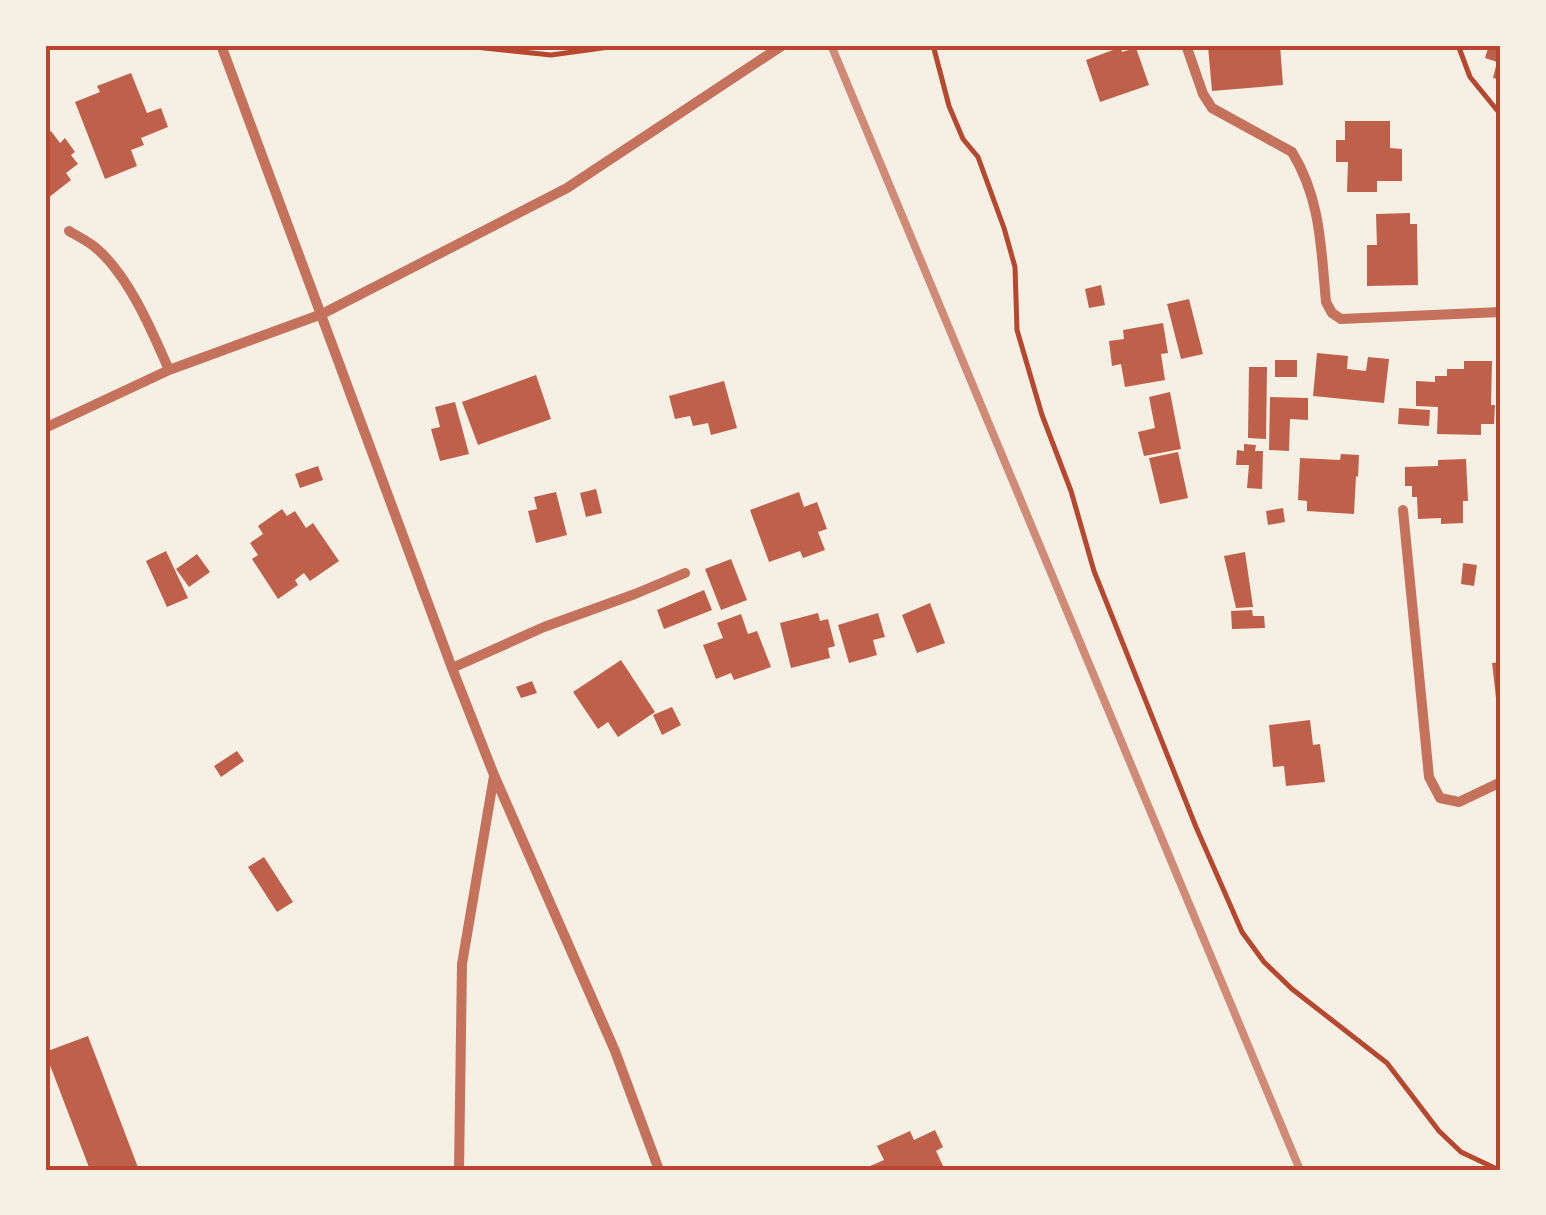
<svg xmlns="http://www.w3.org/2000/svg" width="1546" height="1215" viewBox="0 0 1546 1215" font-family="Roboto,sans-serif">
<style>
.building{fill:#bf614a}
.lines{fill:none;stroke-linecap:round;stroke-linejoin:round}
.path{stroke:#b5482f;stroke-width:5}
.minor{stroke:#c5725c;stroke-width:10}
.rail{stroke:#cf8b77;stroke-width:8}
.neatline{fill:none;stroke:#b5482f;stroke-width:4}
</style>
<rect width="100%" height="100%" fill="#f6efe4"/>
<path class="building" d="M1221,45H1280L1283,85L1212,91L1208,46Z
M1489,45H1501V80L1493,78L1497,62L1485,58Z
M1121,47L1122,52L1136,48L1149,85L1100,102L1086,60Z
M131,73L147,113L161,108L168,127L141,138L144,145L131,150L137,166L105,179L75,102L100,92L97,86Z
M1345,121H1390V148L1402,149V181H1377V192H1347L1348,162H1336V140H1345Z
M51,131L60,143L65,138L75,152L71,155L78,164L66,173L71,180L48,198L45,194V135Z
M1410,213V224H1417L1418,285L1367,286V245H1377L1376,214Z
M1101,285L1105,305L1089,308L1085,289Z
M1189,299L1203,354L1181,359L1167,304Z
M1163,323L1168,353L1161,354L1165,380L1125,387L1121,364L1112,366L1109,341L1124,339L1123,330Z
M1317,353L1348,356L1347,369L1366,371L1368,357L1389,359L1384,403L1313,396Z
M1275,360H1297V377H1275Z
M1464,361H1492L1491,405H1495L1494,424H1481V435L1437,434L1438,407L1416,406V381L1435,382V376H1447V369H1464Z
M1249,367H1267L1266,439L1248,438Z
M536,375L551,419L478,445L462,402Z
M724,381L737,428L711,435L708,423L693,426L690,416L675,419L669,396Z
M1170,392L1181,449L1144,456L1138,432L1155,428L1149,397Z
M1270,397L1308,398V420L1290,419L1289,451L1269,450Z
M455,402L469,454L440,461L431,429L440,427L435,407Z
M1399,408L1430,410L1429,426L1398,424Z
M1244,444L1256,445L1255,451H1263L1262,489L1247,488L1249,465H1236L1237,450L1244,451Z
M1178,452L1188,498L1160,504L1149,458Z
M1341,454L1359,455L1358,477L1356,476L1354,514L1307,511V501L1298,500L1300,458L1340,460Z
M1466,459L1468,501H1463V523L1441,524V518L1418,519L1417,497H1412V486H1405V467L1438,466V460Z
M318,466L323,480L300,488L295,474Z
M596,489L602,513L586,517L580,493Z
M556,492L567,535L536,543L528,511L537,509L534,497Z
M799,492L804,507L817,502L827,529L818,532L825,550L803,558L800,551L769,562L750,510Z
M1283,508L1285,522L1268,525L1266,511Z
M282,509L287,516L295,511L306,528L313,523L339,561L310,581L304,573L295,580L298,585L278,599L252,559L258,555L250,543L263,534L258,526Z
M166,551L188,598L167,607L146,561Z
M1245,552L1253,607L1236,608L1224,556Z
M197,554L210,572L189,587L176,569Z
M731,559L747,600L721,610L705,569Z
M1463,563L1477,565L1474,586L1461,584Z
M704,590L712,610L664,629L657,610Z
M930,603L945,643L917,653L902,615Z
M1252,610L1253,616H1264L1265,628L1232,629L1231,611Z
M818,613L820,621L828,619L835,646L828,648L830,658L791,668L780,623Z
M878,613L885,637L873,640L877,655L849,663L838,625Z
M741,614L748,634L757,631L771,667L734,680L731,673L716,679L703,645L723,638L717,623Z
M621,660L655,712L618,737L608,722L598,729L573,692Z
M1501,662V698H1496L1492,663Z
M532,681L537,693L521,698L516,687Z
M672,707L681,725L662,735L653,715Z
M1310,720L1313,745L1320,744L1325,782L1286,786L1284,766L1273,767L1269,725Z
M237,751L244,761L221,777L214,766Z
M264,857L293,902L277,912L248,867Z
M88,1036L139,1170H90L45,1052Z
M935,1130L943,1147L936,1151L945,1170H861L884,1160L877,1146L910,1131L914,1140Z"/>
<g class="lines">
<path class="path" d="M456,45L551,55L624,45
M933,45L949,106L963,139L978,157L1004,228L1015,267L1017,330L1042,415L1071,491L1094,571L1196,827L1242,932L1264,962L1292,989L1387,1063L1439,1131L1461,1152L1499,1170
M1458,45L1470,77L1501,115"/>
<path class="minor" d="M221,45L452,668L494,775L615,1051L659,1170
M1186,45L1203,94L1212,108L1292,152C1321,199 1321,249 1326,302L1332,313L1341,319L1501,312
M69,231C77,236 88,241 96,248C129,276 152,331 169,370
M45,428L169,370L322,314L567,188L783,45
M1403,510L1429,777L1440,798L1459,802L1501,782
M452,668L544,627L635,594L685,573
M459,1170L462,964L494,776"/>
<path class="rail" d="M831,45L1300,1170"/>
</g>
<rect width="1546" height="1215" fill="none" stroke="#f6efe4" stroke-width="95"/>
<rect x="48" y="48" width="1450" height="1120" class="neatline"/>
</svg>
